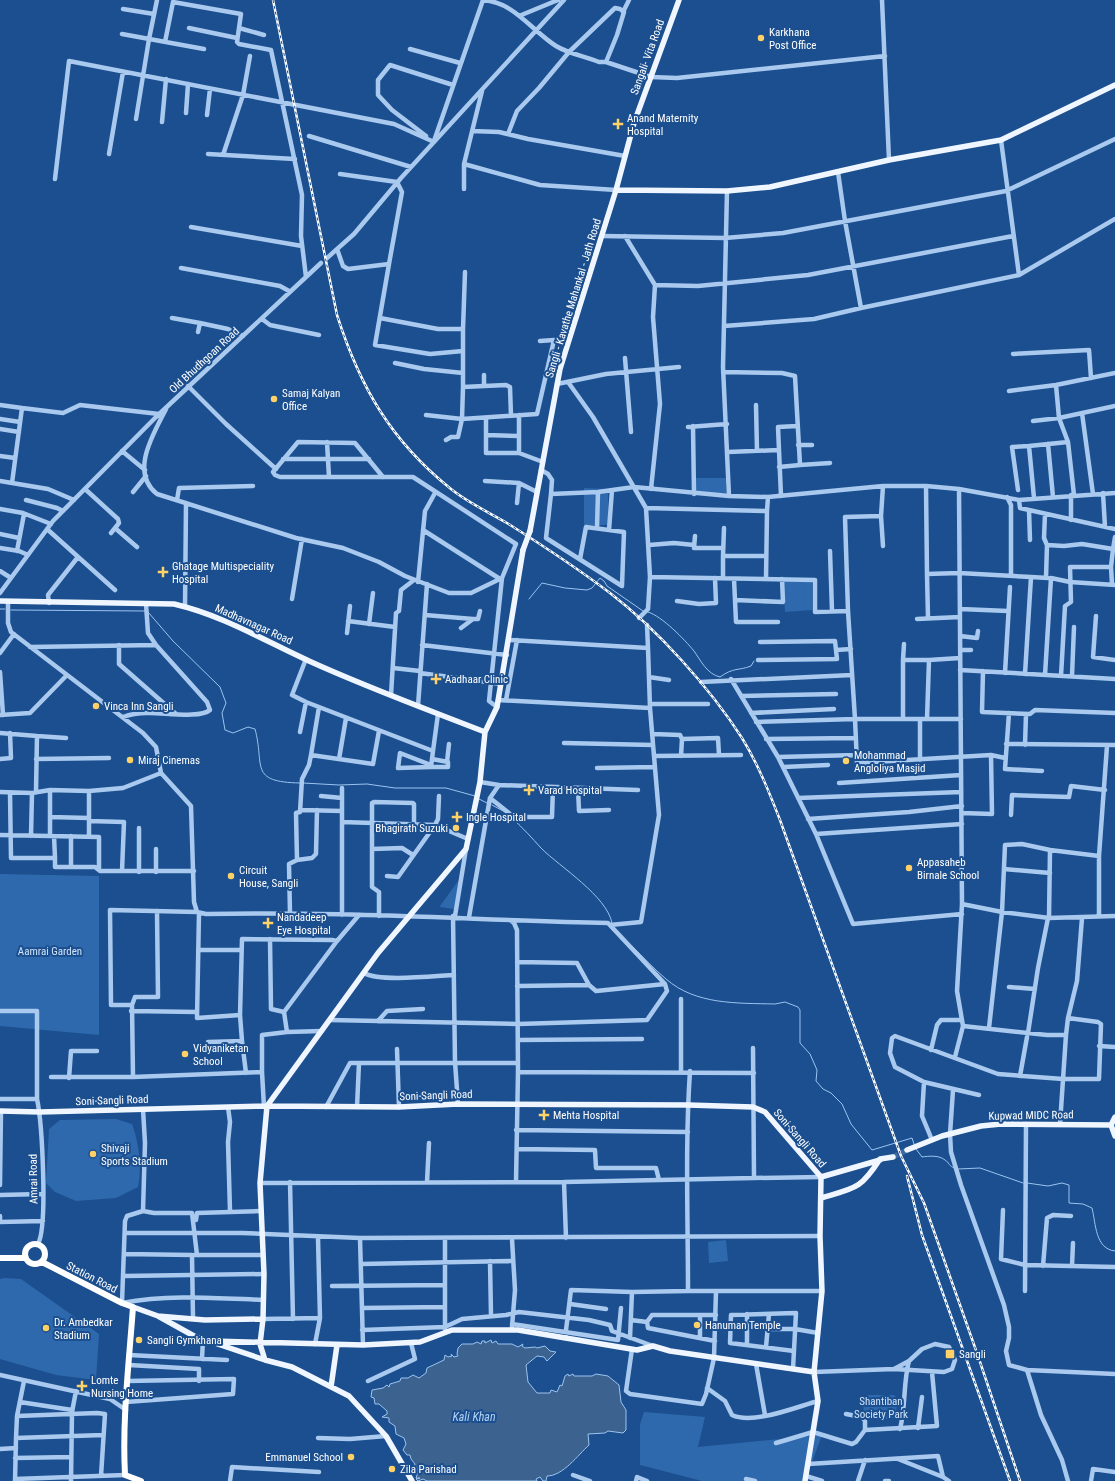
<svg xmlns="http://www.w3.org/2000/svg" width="1115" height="1481" viewBox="0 0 1115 1481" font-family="'Roboto Condensed',sans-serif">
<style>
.green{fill:#2e69ad}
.water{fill:#3c6290;stroke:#9cc4f0}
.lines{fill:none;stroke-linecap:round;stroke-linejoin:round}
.stream{stroke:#9cc4f0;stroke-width:1}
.major-tunnel{stroke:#3d69a0;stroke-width:5.5;stroke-dasharray:5.5 3;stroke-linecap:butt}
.minor{stroke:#a9c9ee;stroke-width:4.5}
.major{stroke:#f0f6ff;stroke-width:5.5}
.highway{stroke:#fff;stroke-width:6}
.rail-casing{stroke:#fff;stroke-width:2.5}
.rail{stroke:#1b4f8f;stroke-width:1;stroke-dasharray:3;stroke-linecap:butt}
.major-bridge{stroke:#f0f6ff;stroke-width:5.5}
.poi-dot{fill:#ffd166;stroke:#1b4f8f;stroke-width:1.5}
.labels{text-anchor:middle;stroke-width:4;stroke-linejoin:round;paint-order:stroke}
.poi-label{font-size:11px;fill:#fff;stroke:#1b4f8f;text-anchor:start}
.street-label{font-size:11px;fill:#fff;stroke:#1b4f8f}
.park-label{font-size:11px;fill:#cfe3fa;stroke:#1b4f8f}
.water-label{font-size:12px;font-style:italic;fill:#b5d3f5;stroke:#1b4f8f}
</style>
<rect width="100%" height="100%" fill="#1b4f8f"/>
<path class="green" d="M693,478H726V493H693Z
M584,488L608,489V525H584Z
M783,580L812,581V610L785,612Z
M0,874L99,876V1035L0,1026Z
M461,877L454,909L440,907V906Z
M116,1119L132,1124C139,1143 142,1167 138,1187L116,1198L76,1201L55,1192L46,1183L49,1129L60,1120Z
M726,1240L728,1261L709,1263L708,1242Z
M4,1278L21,1279L99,1334L96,1380L56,1375L0,1359V1279Z
M867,1395H894L898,1399L895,1418L875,1420L864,1418L863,1399Z
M644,1412L705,1417L698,1447L822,1435L805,1481H702L640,1465V1424Z"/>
<path class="water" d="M491,1340L492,1343L496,1341L498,1344H512L518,1347L523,1344L522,1346L525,1348L535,1347L537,1348L545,1346L550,1351L556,1352L547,1361L544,1357L537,1356L526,1365L528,1382L537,1393H550L551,1390L557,1392L560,1385L562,1386L565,1376L568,1374L569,1376L573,1374L574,1376H592L596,1374L608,1376L619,1385L621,1402L626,1410V1430L623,1433L608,1431L605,1433L588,1434L589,1445C578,1455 563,1476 547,1476L546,1481H543L540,1477L536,1479L537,1481H427L423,1479L418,1481L416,1479L420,1478H416L418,1472L417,1467H414L415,1464L411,1459L410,1455H407L403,1450L406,1444L404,1438L396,1434L395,1426L389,1422V1418L382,1417L387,1414V1411L379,1404H375L374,1398L371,1397L372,1390L383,1388L387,1385L389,1387L390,1384L400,1381L401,1378H408L413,1375L419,1378L426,1373L427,1368L444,1360L445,1355L448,1357L452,1356L451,1354L454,1357L458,1356L457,1354L458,1348L462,1344H473L477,1342L481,1344L482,1341H485V1343Z"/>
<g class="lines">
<path class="stream" d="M529,599L542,583L565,588L587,590L592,588L600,578L604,581L607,586L643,611
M0,609H5
M11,610L145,611
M148,612L173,641L220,687L226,703L222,713L225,730L233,733L248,727L255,729C265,766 248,782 300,783
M648,612C662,616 685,640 694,651C701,661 707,674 720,677C734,667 738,671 751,666L754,661
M303,783L339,785L367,784L395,788H446L475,796
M479,799L487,803
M492,805L505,812
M513,819C523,828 532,838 541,848C560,867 607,896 612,923
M632,946C643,957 654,969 666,979C696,1005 737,1003 775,1004L785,1002L798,1007L800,1010V1043L810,1054L817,1070L816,1081L823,1089L831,1093L842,1104L851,1124L872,1150L912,1138L914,1144
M916,1149L922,1157C929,1156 939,1155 945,1160C949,1162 949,1167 955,1168
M958,1169L980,1168L1023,1183
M1027,1183L1048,1186L1062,1183L1069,1185V1203L1083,1204L1092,1208C1096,1224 1095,1249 1115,1251"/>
<path class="major-tunnel" d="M893,1157L907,1150"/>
<path class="minor" d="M882,0L889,160
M123,9L154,14
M623,12L629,0
M519,16L558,0
M189,28L237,38
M239,28L264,35
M122,34L204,49
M410,49L460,63
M482,91L464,164L540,185L616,190
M186,113L188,84
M207,115L210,89
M136,119L149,39L157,0
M162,122L166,79
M472,131L499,132L528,139L625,156
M508,134L517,111L539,88L569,52L615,8L620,9L624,12L617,35L606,62L651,77L677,78L885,56
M309,136L411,167
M426,136L392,110L378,95V80L390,65L453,85
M1001,140L1019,275
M434,141L483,0C514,2 531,30 556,46C569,54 585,56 599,62H606
M109,154L123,72
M208,154L295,159
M223,155L243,95L250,56
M464,164V189
M838,172L845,221L861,308
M55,179L69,61L394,124L434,142
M727,191L723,367L729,496
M191,227L302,246
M602,236L725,238L783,233L1006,191L1115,139
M625,236L655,285L653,317L660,404L651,489
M337,249L343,266L348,269L389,264L402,192L397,182L340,174
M327,258L354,234L401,178L564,0
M389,264L375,345L430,354L463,351
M181,268L280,286L289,291
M306,277L321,263
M655,285L698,286L808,275L1013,236
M172,318L200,323
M380,318L438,329H463V387
M262,319L270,325L319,335
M724,326L814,319L861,308L1019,275L1115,219
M463,329L465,272
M198,332L200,323L228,329L243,336
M1013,354L1089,350L1091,378
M625,358L631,432
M395,363L424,369L463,373
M723,372L782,373L795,376L800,465L779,467
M1115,373L1056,385L1059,418L1115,406
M568,382L593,417L646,508L650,577
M557,384L606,374L679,367
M188,386L226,424L276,469
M484,386V375
M1009,391L1056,385
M0,405L22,408L12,483L0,481
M756,405L757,451
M22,408L63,413L80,405L159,414
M166,409C154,433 129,472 157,494L296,538L343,548L379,562L405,576L449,593H471L502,578
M1082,413L1093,494
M426,415L462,419L463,387L506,385L510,387L511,416
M486,418V453H519L543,462
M0,419L20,422
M1033,421L1059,418L1068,442L1074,495
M693,426L694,494
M688,427L727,424
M0,429L19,432
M486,435L519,436
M446,440L451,437H458L462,419L537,414L554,340L540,341
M327,442L329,477
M1048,444L1053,497
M798,445H812
M1029,446L1068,442
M122,451L145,470
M728,452L778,450
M519,453V415
M0,456L15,458
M283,459H369
M800,465L830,463
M541,470L548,474L552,480L551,494L598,492L634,487L729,496L768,497L883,486H926L959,489L1019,500L1115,493
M383,477L355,443L298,442L273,472L275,475L280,477H413L516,544L502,578L489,701L497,707
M485,481L519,483
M12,483L48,489L74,500
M926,486L927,574
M85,489L118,519L119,523L111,533
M959,489L962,904
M1018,490L1012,447L1029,446L1034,498
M133,492L146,476
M1103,493L1105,527
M551,494L546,538L622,586L624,532L586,527L580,559
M781,496L778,427L797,426
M1007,497L1011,505V575
M26,500L57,508L63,511
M177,500L179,488L253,486
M1019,500L1020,508L1115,529
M517,503L519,483L537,492
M646,508L767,511L768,497
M0,509L23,513L51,524
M1029,510L1030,540
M1045,514L1044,538L1047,545L1046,578
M1071,520V495
M115,528L137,547
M597,528L598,492
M47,529L115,590
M423,530L500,579
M609,530L612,490
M0,534L19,538
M695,536L694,548H723
M649,545L674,543L694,545
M1047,545L1064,546L1082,544L1113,549L1115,537
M883,546L881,516L883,486
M0,548L19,551L28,555
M17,551L24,514
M830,551L832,611
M723,556L724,528
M0,571L11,578
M1031,577L1048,578
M723,578V556H766
M734,579L735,600
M766,579L767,511
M418,582L425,511L435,493
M1112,584L1111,567L1113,549L1115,550
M0,593L53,521L156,417L306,277L301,236L302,195L271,50L239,44L237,42L241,14L173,2L165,42
M292,599L302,539
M8,601V623L11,632L143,733L156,747L161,773L191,806L194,902L197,912
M677,601L699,604L716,603L715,578
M49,603L48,595L78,557
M185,607L186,503
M960,609L1008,611
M425,615L473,619L461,628
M1096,616L1093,657L1115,660
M639,618L648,609L650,577L815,580V612L848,611
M928,618L927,574L959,573L1031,577L1025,674
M473,619H478L480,611
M917,619L960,617
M348,621L395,627
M778,622H736L735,600L783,602L782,579
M369,624L373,593
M647,625L648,648
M347,633L350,606
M960,636L977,638L978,631
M510,640L648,648L650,708L654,756L741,755
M760,642L835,641L836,650L851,649
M119,645V664L176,714
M422,645L507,655
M30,647L156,645
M960,650H971
M0,653L14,634
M306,659L292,695L306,702L433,751L438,714
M758,660L837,659L836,650
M903,660L904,644
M929,660L960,658
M393,668L420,671
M960,670L1115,679
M983,671L982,712L1030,714L1035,710L1115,713
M0,672L3,715
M420,673L501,684
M1005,673L1010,587
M1045,675L1051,578L1070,582L1115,585
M1061,676L1065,606L1071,602L1070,567H1111
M1072,676L1074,627
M649,677L669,680
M731,679L778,757L816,834L853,924L962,914
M701,682L852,675
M391,695L396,613L399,611L401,590L414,580
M741,696L836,694
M498,700L650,708
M506,700L517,640
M650,704H708
M418,706L427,584
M319,707L311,755L373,764L379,731
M751,713L834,709
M1009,713L1005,769L1042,771
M0,715L30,713L67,675
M123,717C131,714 139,713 147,713C161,712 200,719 210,710L207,702L156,645L148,633L146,604
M903,719V660H929L927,719
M920,719V760
M961,719H855L857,763L991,755
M756,722L855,719L848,611L845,517L881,516
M300,732L306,702
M0,733L37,736L36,791
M653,734L680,735L682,739L681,756
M37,736L66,738
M682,739L718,738L719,755
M766,739L856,738
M564,743L653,745
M1006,744L1115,745
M1025,745L1026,714
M778,757L857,755
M0,759L11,758L10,733
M36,759L109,758
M339,759L346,718
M447,762L449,744
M431,765L400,753L398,768L431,767L433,751
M431,767H448V762L432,759
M783,767L828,765
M597,768L655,767
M480,782L499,785L638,790
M839,783L961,775
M342,788V822
M578,788L579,811L609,810
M50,790V836
M0,792L32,793L50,790L89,791L123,788L161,773
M10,793L11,858H55L54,836
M321,796L342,798
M490,798L514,817H552L553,787
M798,798L961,792
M301,810L342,811
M962,813L992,814L991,755L1005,758
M1011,815L1012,795L1069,797L1071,786L1105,790
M50,817L89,818
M808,819L909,812L962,806
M89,821L124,822L122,871
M816,834L962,824
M0,835L99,837V869
M31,836L32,793
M89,837V791
M156,849V872
M372,849L402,848L413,855
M1099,856L1107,746
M55,858V867H95L100,871H194
M297,860L312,858L316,854L317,810
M71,867V836
M1004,869L1050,873
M139,872V828
M387,876L398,877L435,825L438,819L439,796
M199,913L197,1018L240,1015L242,1041L208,1042
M290,914L289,864L297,860L296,813L300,812L302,779L309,765L311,755
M342,915V822L435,825L468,839
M379,916V892L372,887V803L374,802L413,803L414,804V824
M453,916L455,1062L458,1104
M455,916L466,849
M469,917L490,798L499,785
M1049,918L1050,850L1099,856V916
M511,921L514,923L517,930L518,1072L516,1182
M610,925L641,922L659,815L654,756
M270,939L271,1009L284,1012
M198,950H241
M517,962L577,963L589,985
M364,973C379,982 434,976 454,975
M517,986L589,985L596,991L665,984
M1009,987L1035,989
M681,999V1071
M132,1005H111L110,910L197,912L206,914C340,911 474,920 608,923L665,984L667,991L647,1020L518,1024L330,1020
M0,1011H37V1099C42,1122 48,1226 38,1244
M131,1011L197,1012
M240,1015L242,939L332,940L337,941
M378,1021L387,1011L423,1009
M963,1026L1047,1035H1066L1068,1018L1077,981L1082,918
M989,1028L1002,912L1005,845L1022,844L1050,850
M322,1031L287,1032L284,1012L337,941L359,915
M1028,1033L1038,968L1048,918
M518,1040L642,1039
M242,1041L246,1073
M1099,1046L1115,1047
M753,1048L754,1178L821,1177
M397,1049L399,1107
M931,1050L937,1025L941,1020H962
M955,1057L963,1026L957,991L962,904L1002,912L1049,918L1115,916
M262,1072L264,1107
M518,1072L754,1073
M1020,1076L1027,1037
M51,1077H133L262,1072V1035L287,1032
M133,1077L132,1005L135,997H158L157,911
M69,1078L71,1051H97
M924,1082L895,1067L890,1053L892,1038L895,1036L998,1074L1063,1079H1099L1101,1024L1098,1022L1068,1018
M953,1090L950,1134L951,1152L961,1185L1004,1305L1009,1327V1338L1006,1351L1009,1365L1027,1370
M0,1099H37
M228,1107L230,1122L228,1142L230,1211
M326,1107L350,1063H517
M357,1107L359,1063
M143,1109L145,1143L143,1211
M1060,1124L1066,1035
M516,1130L688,1132
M932,1140L922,1116L924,1082L979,1095
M517,1149L595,1150L596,1168H656L659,1180
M290,1182L293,1319
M427,1182L429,1143
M564,1182L566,1238
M260,1183L564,1182L754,1178
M0,1185L1,1111
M0,1195L42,1194
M1003,1210L1001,1259L1025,1265L1115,1267
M0,1216V1222L43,1221
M196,1220L197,1213L261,1211
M125,1233H242L360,1238L820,1236
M360,1238L363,1345
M512,1239L515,1290L512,1327
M124,1254L192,1255L193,1318
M194,1255H263
M197,1255L192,1213H154L143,1211L127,1216L125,1221L122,1303C169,1294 215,1298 263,1300
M490,1261L491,1315
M361,1264L513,1261
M1043,1266L1047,1218L1053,1215L1071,1216
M1072,1266L1073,1243
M124,1276L264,1274
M332,1286L445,1285
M688,1291C688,1217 685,1145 690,1071
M1025,1291L1026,1124
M570,1304L606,1309
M362,1308L445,1307
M747,1314V1345
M263,1319L320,1318
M631,1320L647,1322
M512,1324L618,1340L621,1308
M445,1329V1239
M768,1329H795L818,1333
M362,1330L445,1327L462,1319L506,1315L519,1312L589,1320L610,1325L612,1331L653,1346
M700,1337V1315
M565,1338L571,1290L632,1292L688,1291H822
M630,1338L632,1292
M715,1341L648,1328L647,1322L652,1315H716
M315,1344L320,1318L318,1238
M766,1347L769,1314
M632,1349L626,1391L630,1394L702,1404L706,1394L714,1358L716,1291
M129,1355L227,1360
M202,1359L203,1339
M756,1364L765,1415
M129,1365L199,1369V1381
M793,1369L796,1313L731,1315L730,1343L794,1351
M814,1372L894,1369L944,1372L952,1369L955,1360L949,1347L935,1344L922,1349L909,1361L894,1369
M0,1375L110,1399L126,1410
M368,1381L415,1359L411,1343
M707,1388L725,1401L732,1415C753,1425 796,1407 818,1401
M20,1402L72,1410
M126,1402L233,1394L234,1379L127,1381
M846,1414L862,1417L865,1421V1430
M17,1416L97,1413L105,1414L101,1476
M918,1428L922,1397
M900,1429C906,1406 903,1383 909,1361
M16,1438L17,1416L24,1381
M318,1438L350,1439L386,1436
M776,1443L813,1432L852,1444L856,1442L865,1430L937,1426L932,1372
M0,1449L16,1448
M15,1458L71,1457
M898,1459L943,1477
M808,1464L938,1456L943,1477L949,1481
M573,1475L590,1481
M806,1476L822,1481
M15,1479L125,1475
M746,1479L755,1481
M15,1481L16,1438L103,1435
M71,1481L72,1412L76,1391
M230,1481L232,1467L319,1472
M636,1481L637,1477L647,1481
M858,1481L865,1460
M885,1481H889
M1068,1481L1062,1460L1041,1415L1027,1370L1115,1374
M1091,1481L1093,1469L1115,1472"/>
<path class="major" d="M616,190L727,191L770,187L889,160L1001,140L1115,85
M530,531L560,369L616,190L634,123L679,0
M0,601L174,604C222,615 265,641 309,661C366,687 426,709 485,732
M0,1111L40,1112L267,1106L399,1107L458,1104L688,1105L753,1107L765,1112L821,1177L820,1236L822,1291L814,1372
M1115,1117L1111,1125L1115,1136
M907,1150L942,1136L981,1126L1001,1124L1111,1125
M821,1177L880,1160
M821,1198C855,1188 860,1190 880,1159L893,1157
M133,1307L158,1316L194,1336L265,1360
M158,1316L205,1320L263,1319L260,1344L265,1360L292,1367L349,1396L386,1436L412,1481
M263,1319L264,1274L260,1183L267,1106L378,953L466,849L480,782L485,732L497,707L523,550
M213,1341L363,1345L420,1342L452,1330H518L637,1350L653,1346L670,1351L814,1372L818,1401L805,1481
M331,1387L337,1345"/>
<path class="highway" d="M25 1254a10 10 0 1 1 20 0a10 10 0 1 1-20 0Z
M0,1258H26
M42,1262L122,1303L133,1307C129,1363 122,1419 125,1475L141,1481"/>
<g class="rail-casing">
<path id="rail" d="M273,0L337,315C360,387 391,441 451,489C467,502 488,512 507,523C542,545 577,568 610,593C657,629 710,688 742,738C758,764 769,792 780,820L892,1131L901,1156L924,1203L978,1356L1020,1481
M907,1176L922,1235L1010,1481"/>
</g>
<use href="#rail" class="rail"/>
<path class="major-bridge" d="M523,550L530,531"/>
</g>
<g class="poi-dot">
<circle cx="761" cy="38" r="4"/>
<path d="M616 118h4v4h4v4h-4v4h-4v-4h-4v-4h4z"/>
<circle cx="274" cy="399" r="4"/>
<path d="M161 566h4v4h4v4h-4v4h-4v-4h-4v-4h4z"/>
<path d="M434 673h4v4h4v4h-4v4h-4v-4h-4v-4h4z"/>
<circle cx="96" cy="706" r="4"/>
<circle cx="130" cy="760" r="4"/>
<circle cx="846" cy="761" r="4"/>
<path d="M527 784h4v4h4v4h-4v4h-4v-4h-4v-4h4z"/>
<path d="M455 811h4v4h4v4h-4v4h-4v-4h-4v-4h4z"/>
<circle cx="456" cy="828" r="4"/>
<circle cx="909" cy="868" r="4"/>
<circle cx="231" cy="876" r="4"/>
<path d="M266 917h4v4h4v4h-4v4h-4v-4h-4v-4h4z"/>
<circle cx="185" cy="1054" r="4"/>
<path d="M542 1109h4v4h4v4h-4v4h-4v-4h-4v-4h4z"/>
<circle cx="93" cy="1154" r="4"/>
<circle cx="697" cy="1325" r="4"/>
<circle cx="46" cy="1328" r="4"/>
<circle cx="139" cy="1340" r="4"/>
<rect x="945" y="1349" width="10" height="10" rx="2"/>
<path d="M80 1380h4v4h4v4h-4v4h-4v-4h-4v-4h4z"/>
<circle cx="351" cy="1457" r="4"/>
<circle cx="392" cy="1469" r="4"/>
</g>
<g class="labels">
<g class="poi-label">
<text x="769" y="36">Karkhana<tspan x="769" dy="13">Post Office</tspan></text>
<text x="627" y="122">Anand Maternity<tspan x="627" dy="13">Hospital</tspan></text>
<text x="282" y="397">Samaj Kalyan<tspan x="282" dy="13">Office</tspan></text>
<text x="172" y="570">Ghatage Multispeciality<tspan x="172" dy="13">Hospital</tspan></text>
<text x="445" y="683">Aadhaar Clinic</text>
<text x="104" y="710">Vinca Inn Sangli</text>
<text x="854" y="759">Mohammad<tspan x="854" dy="13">Angloliya Masjid</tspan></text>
<text x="138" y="764">Miraj Cinemas</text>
<text x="538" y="794">Varad Hospital</text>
<text x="466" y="821">Ingle Hospital</text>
<text x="448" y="832" text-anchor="end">Bhagirath Suzuki</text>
<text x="917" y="866">Appasaheb<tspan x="917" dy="13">Birnale School</tspan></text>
<text x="239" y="874">Circuit<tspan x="239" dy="13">House, Sangli</tspan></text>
<text x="277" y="921">Nandadeep<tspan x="277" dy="13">Eye Hospital</tspan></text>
<text x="193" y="1052">Vidyaniketan<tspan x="193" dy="13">School</tspan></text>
<text x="553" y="1119">Mehta Hospital</text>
<text x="101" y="1152">Shivaji<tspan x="101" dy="13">Sports Stadium</tspan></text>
<text x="54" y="1326">Dr. Ambedkar<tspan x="54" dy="13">Stadium</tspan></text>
<text x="705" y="1329">Hanuman Temple</text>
<text x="147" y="1344">Sangli Gymkhana</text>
<text x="959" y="1358">Sangli</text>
<text x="91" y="1384">Lomte<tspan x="91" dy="13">Nursing Home</tspan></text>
<text x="343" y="1461" text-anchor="end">Emmanuel School</text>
<text x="400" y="1473">Zila Parishad</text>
</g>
<g class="street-label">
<text transform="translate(647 57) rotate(-70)" y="4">Sangali- Vita Road</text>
<text transform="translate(573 298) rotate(-73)" y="4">Sangli - Kavathe Mahankal - Jath Road</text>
<text transform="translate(204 360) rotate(-43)" y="4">Old Bhudhgoan Road</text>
<text transform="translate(254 624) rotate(24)" y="4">Madhavnagar Road</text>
<text transform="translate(436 1095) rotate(-2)" y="4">Soni-Sangli Road</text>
<text transform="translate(112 1100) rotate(-2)" y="4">Soni-Sangli Road</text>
<text transform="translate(1031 1115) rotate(-1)" y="4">Kupwad MIDC Road</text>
<text transform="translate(800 1138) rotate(49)" y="4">Soni-Sangli Road</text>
<text transform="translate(33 1179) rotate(-91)" y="4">Amrai Road</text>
<text transform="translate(92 1277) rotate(27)" y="4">Station Road</text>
</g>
<g class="park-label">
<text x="50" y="955">Aamrai Garden</text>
<text x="881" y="1405">Shantiban<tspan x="881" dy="13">Society Park</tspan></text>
</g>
<g class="water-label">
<text x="474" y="1421">Kali Khan</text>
</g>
</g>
</svg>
